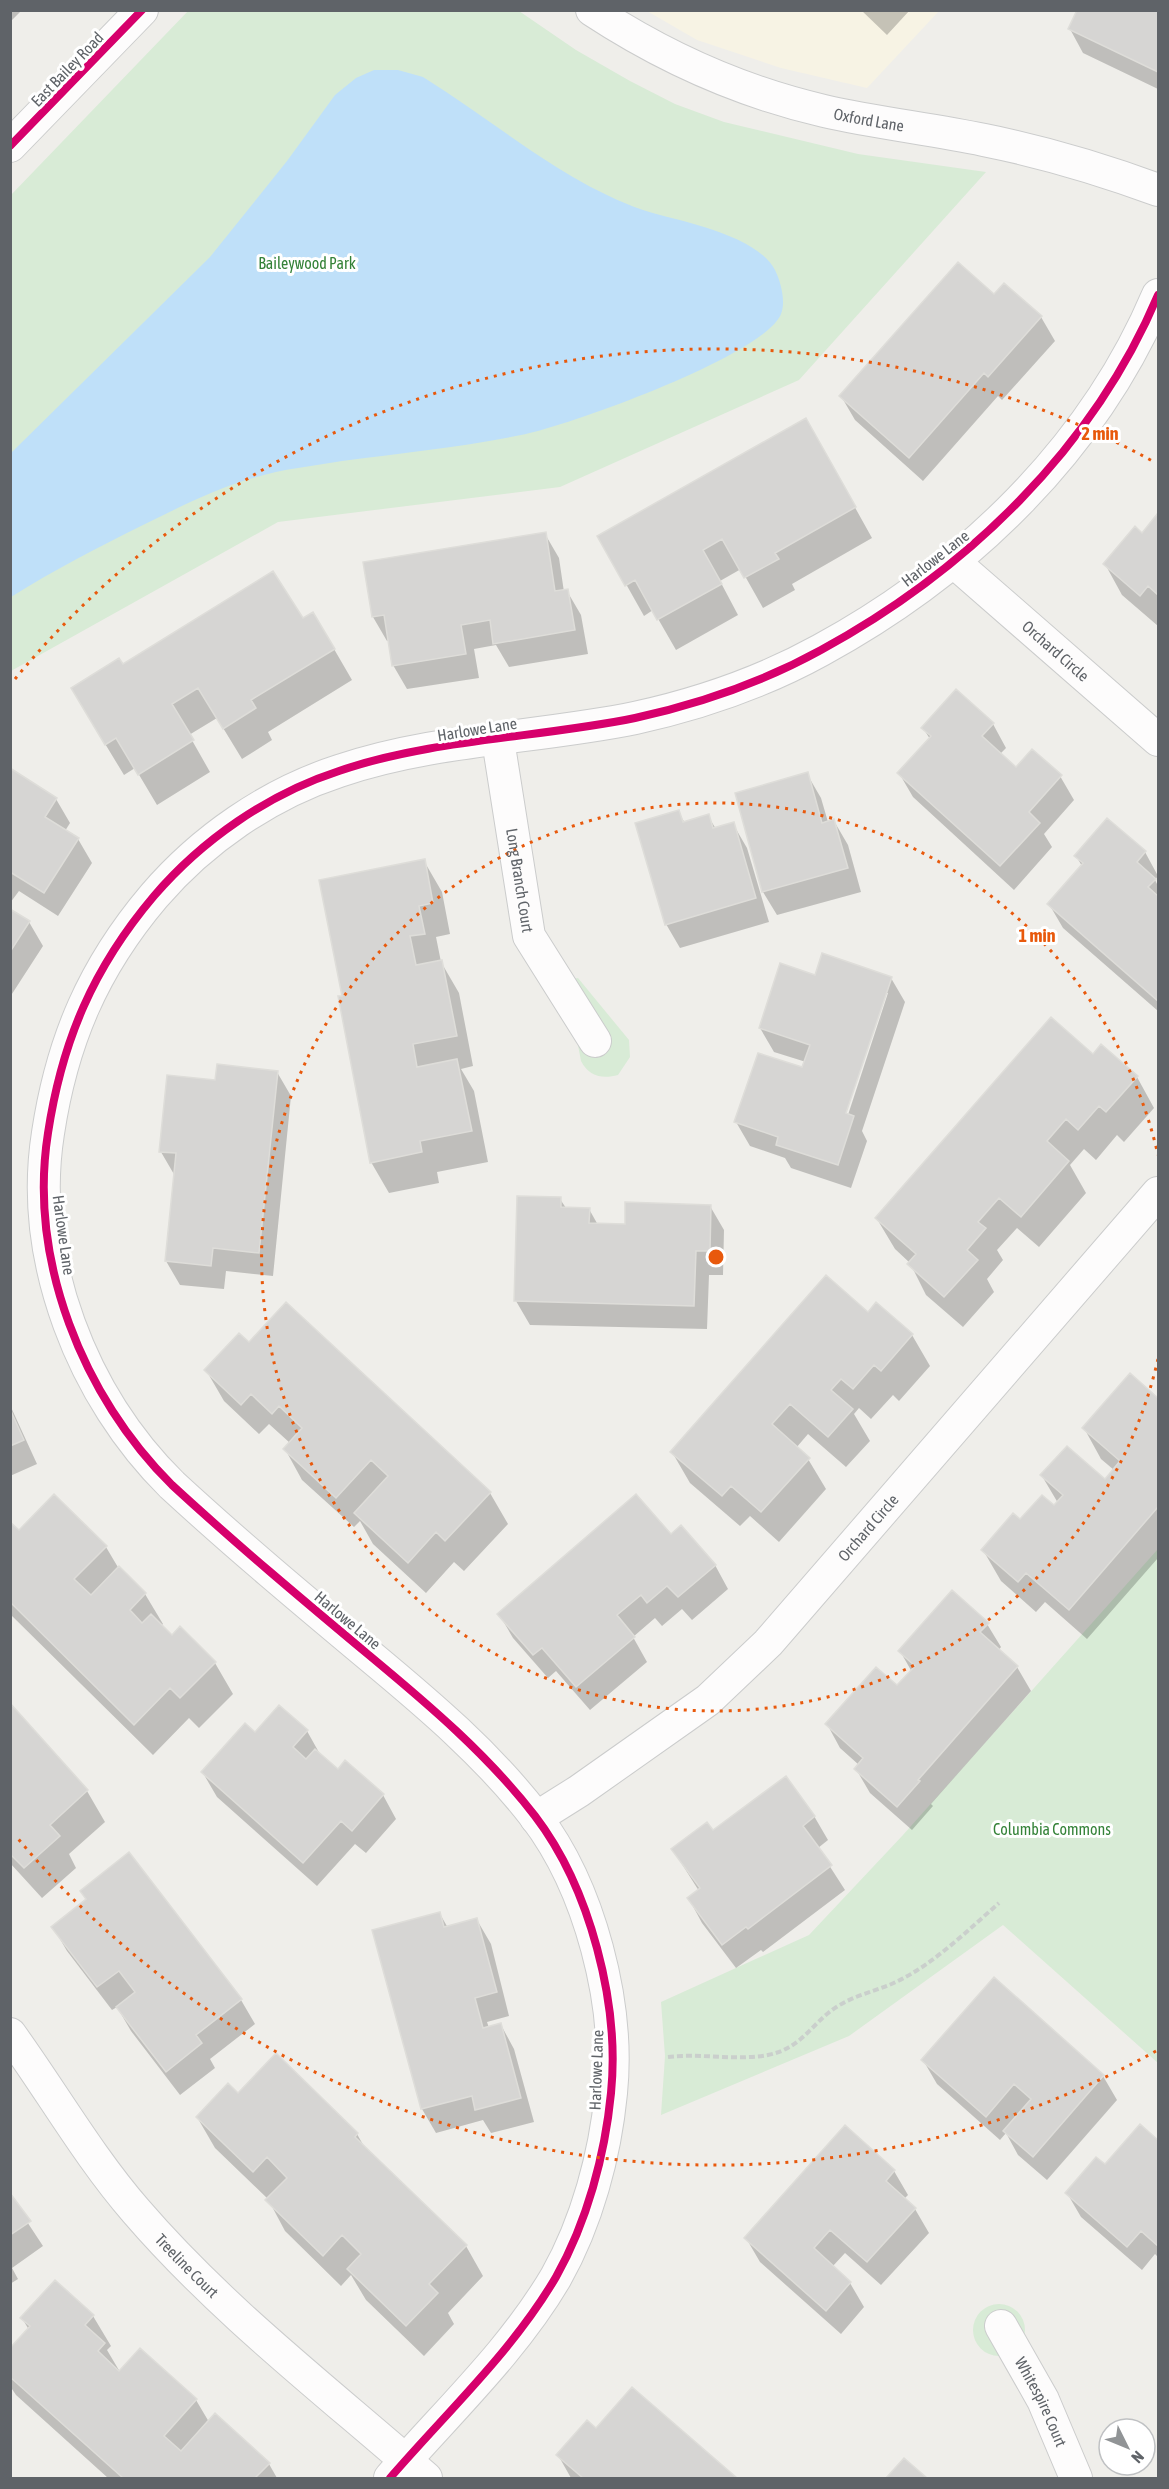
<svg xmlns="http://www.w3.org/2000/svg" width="1169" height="2489" viewBox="0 0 1169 2489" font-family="'Asap Condensed',sans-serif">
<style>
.commercial{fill:#f7f3e4}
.green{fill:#d8ebd6}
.water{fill:#bfe0f9}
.shadow{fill:#0003;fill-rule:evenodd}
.building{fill:#d6d5d3;stroke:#deddd9;stroke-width:1.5}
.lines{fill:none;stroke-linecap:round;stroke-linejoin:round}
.street-casing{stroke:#cbcccc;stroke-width:34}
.path{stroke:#cacfcc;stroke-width:4;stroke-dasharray:6 3;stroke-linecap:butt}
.street{stroke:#fdfcfc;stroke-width:32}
.cycleway-casing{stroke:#fff;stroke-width:11}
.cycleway{stroke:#d6006c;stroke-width:8}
.ring{fill:none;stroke:#e8590c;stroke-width:3;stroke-dasharray:3 6}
.labels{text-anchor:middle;stroke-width:6;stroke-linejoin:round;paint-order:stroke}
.street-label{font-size:16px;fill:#5f6368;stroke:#fff}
.park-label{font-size:16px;fill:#348238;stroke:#fff}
.centre{fill:#e8590c;stroke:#fff;stroke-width:3}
.ring-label{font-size:18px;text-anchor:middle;font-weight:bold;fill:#e8590c;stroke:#fff;stroke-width:6;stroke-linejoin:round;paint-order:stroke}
</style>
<rect width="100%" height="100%" fill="#efeeea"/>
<path class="commercial" d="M647,11H939L867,88L781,68L697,40Z"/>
<path class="green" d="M189,10L519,11L576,50L630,81L675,104L724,122L858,154L986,172L799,380L560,487L278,522L11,671L10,196Z
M578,978L629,1040L630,1057L618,1075C603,1079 589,1077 581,1061L567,987L572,979Z
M1158,1549V2063L1003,1925L849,2036L661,2115L665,2056L661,2002L809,1935L903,1835Z
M973 2330a26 26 0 1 1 52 0a26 26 0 1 1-52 0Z"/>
<path class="water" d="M374,70H398L423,77C496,122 561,181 643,210C681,222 756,234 775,270C781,282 786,302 781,314C765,355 568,426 521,435C462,447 402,453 342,461C313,466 282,469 253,478C214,489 178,508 141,526C97,548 52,571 11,597V453L210,257L287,161L335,95L356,78Z"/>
<path class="shadow" d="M10,10H22L10,22Z
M861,10H910L887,35Z
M1078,10H1158V89L1083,53L1070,29Z
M995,296L1041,317L1055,341L1002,400L998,396L923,481L855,420L841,396Z
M823,450L872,538L792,584L795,590L763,608L741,569L720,581L738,615L676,650L653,610L644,616L599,536Z
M1158,516V626L1122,595L1105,564L1142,535Z
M545,534L559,558L564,592L567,591L581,615L588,654L509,667L496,645L474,649L479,678L407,689L393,665L389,640L387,641L373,617Z
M302,620L334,649L352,680L268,732L272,740L242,759L217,718L189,735L210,772L157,805L135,768L124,775L90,719L123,666Z
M993,724L1006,748L1000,754L1016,769L1060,776L1074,800L1044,834L1052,847L1014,890L913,797L899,773L930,739L923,728Z
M10,770L56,799L70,823L65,831L78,839L92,863L58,916L19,891L10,903Z
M807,774L821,798L828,822L834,821L848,845L861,892L777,915L763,892Z
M678,812L685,823L708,816L716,829L733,824L747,848L769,922L680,948L666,924Z
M1145,852L1158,876L1155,880L1158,886V1011L1063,928L1049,904L1082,866L1076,856Z
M424,861L442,892L450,934L436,937L441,962L459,993L473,1066L461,1069L474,1091L488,1162L437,1172L439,1183L389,1193L371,1162L344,997Z
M10,910L29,922L43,946L10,997Z
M891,978L905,1002L862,1131L867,1141L851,1188L791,1168L785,1158L750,1146L736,1122L803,1069L806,1062L774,1052L760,1028ZM885,993H888L846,1121L843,1120Z
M1093,1056L1137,1077L1154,1108L1124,1142L1117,1135L1096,1160L1084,1149L1070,1165L1086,1193L1039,1247L1017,1228L997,1250L1003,1260L987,1279L994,1292L963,1327L926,1295L910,1263L895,1249L877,1219Z
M277,1072L291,1096L273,1276L226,1271L224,1289L180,1285L166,1261L175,1176L161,1152L217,1081Z
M560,1199L566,1208L589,1209L598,1225L626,1226L710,1206L724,1230L723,1275H709L707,1329L530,1325L516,1301Z
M286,1304L490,1493L508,1524L464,1571L454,1562L426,1593L373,1544L360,1521L354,1527L302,1480L285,1449L290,1443L269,1424L259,1434L224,1401L206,1370L249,1344Z
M877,1304L912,1335L930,1366L899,1401L893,1395L871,1419L859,1408L854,1414L870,1441L846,1467L808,1434L796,1448L808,1459L826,1489L779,1542L750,1516L740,1526L690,1483L672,1452L868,1314Z
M1130,1375L1158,1400V1558L1087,1639L1045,1602L1036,1612L1001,1581L983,1550L1020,1521L1054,1507L1058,1503L1042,1476L1105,1481L1114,1470L1101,1459L1084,1428Z
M10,1405L37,1464L10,1476Z
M54,1496L106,1547L119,1569L145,1594L163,1624L161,1626L172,1637L180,1629L215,1663L233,1694L199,1728L189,1718L153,1755L10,1614V1524L19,1532Z
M671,1536L715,1565L728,1589L692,1620L682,1609L662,1626L655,1618L633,1637L647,1662L590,1710L556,1671L548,1678L513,1638L499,1614Z
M987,1624L1001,1647L998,1651L1017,1667L1031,1691L931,1804L933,1806L912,1830L870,1793L856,1769L859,1765L840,1748L827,1724L897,1687L912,1672L900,1651Z
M10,1705L87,1791L105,1822L69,1854L76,1868L42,1898L10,1863Z
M307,1731L321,1756L338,1771L383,1795L396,1819L366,1853L355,1844L317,1886L217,1797L203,1773L255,1734Z
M814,1816L828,1840L818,1848L845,1890L763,1952L761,1950L736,1968L702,1923L689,1899L699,1891L673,1850L713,1833Z
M129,1855L241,2000L255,2024L210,2059L215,2068L180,2095L131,2031L117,2007L112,2010L67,1951L53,1927L87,1900Z
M440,1914L448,1928L477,1920L491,1944L509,2016L487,2022L489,2028L501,2025L514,2049L534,2122L491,2133L483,2120L436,2133L422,2109L374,1931Z
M994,1980L1103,2076L1117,2100L1047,2180L1018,2155L1006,2133L1000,2140L937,2084L923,2060Z
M238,2095L357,2134L366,2150L466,2246L483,2276L448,2313L454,2324L424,2356L366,2300L351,2275L341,2286L285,2231L268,2199L215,2148L197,2117Z
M1140,2126L1158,2142V2257L1155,2254L1142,2270L1081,2217L1067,2193L1105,2166Z
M894,2171L908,2195L904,2199L915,2209L929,2233L881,2285L845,2253L832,2267L850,2283L864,2307L841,2334L760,2262L746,2238Z
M10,2196L43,2246L12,2268L18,2279L10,2284Z
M93,2316L111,2346L107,2350L120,2372L196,2400L209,2422L269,2464L277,2478H108L16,2395L10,2386V2350L29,2330L22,2318Z
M632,2389L735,2478H571L558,2455L597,2430Z"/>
<path class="building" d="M1077,10H1158V72L1068,29Z
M958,262L994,294L1004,283L1042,316L988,377L984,373L909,458L839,396Z
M806,418L856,507L775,553L779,559L744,578L722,539L703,550L722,584L657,620L635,580L625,586L597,536Z
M1158,513V595L1148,586L1140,596L1103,564L1135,526L1142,533Z
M546,532L555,591L568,589L575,630L493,644L490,620L461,625L466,654L392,666L384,615L372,617L363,562Z
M273,571L303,618L313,612L335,649L251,700L256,708L223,729L198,688L172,704L194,740L138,775L116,738L105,745L71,688L119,658L123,664Z
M956,689L994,723L982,736L1016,767L1032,749L1062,775L1029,812L1040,823L1000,866L897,773L931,736L921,728Z
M10,768L57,798L45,817L79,838L44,893L10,872Z
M808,772L822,823L834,819L848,868L762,892L735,793Z
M679,810L683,822L709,814L713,828L734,822L756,898L665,925L635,823Z
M1107,818L1146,851L1137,862L1156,879L1148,887L1158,896V1001L1047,904L1083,863L1074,856Z
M425,859L433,903L419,906L425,934L410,936L416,965L442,960L457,1036L413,1044L417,1067L457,1059L472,1131L420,1141L422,1152L370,1163L338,996H342L319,880Z
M10,909L30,921L10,952Z
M822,953L892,977L846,1113L854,1116L838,1165L776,1145L778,1137L734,1122L758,1053L802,1067L810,1045L759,1028L780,963L815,975Z
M1051,1017L1093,1054L1101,1044L1138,1076L1106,1112L1099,1106L1078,1130L1066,1119L1047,1141L1069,1161L1021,1217L999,1198L978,1222L986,1228L967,1250L978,1260L944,1297L907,1264L916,1254L875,1218Z
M217,1064L278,1071L259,1253L213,1248L211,1266L165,1261L176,1153L159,1152L167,1075L215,1080Z
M517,1196L561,1197V1207L590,1208L589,1223L625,1224V1202L711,1205L710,1251H696L694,1306L514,1301Z
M826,1275L868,1312L876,1302L913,1334L881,1371L874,1365L853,1389L841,1379L831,1390L853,1409L828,1437L790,1404L772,1424L810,1458L761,1512L731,1486L722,1496L670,1452Z
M286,1302L491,1492L445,1541L436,1532L408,1563L354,1513L388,1476L371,1460L336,1498L283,1449L302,1428L279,1406L272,1414L251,1394L241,1405L204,1370L239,1333L249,1342Z
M1130,1373L1158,1398V1507L1069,1610L1026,1573L1018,1582L981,1550L1013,1513L1020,1519L1042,1495L1054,1505L1063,1495L1040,1475L1067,1446L1105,1479L1120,1461L1082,1428Z
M10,1409L24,1440L10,1446Z
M54,1494L107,1546L74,1579L91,1595L119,1566L146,1593L130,1610L142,1623L151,1614L172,1635L180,1626L216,1662L180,1698L170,1688L134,1725L10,1602V1522L19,1530Z
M636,1494L671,1534L681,1525L716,1565L678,1597L667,1586L647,1603L641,1595L617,1615L635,1637L576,1687L542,1648L533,1655L497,1614Z
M952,1590L989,1623L980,1632L1018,1666L918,1780L920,1781L897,1807L854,1769L863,1758L825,1724L876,1667L897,1685L915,1666L898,1651Z
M10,1703L88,1790L50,1825L60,1836L24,1868L10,1854Z
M279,1705L308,1730L293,1747L306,1759L315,1749L338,1769L345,1760L384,1794L352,1831L341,1821L303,1863L201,1772L245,1723L255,1732Z
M786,1776L815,1816L803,1826L832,1865L748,1929L746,1927L722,1945L687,1898L700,1888L671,1849L707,1822L713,1830Z
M129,1852L242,1999L196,2035L202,2043L166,2072L116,2007L135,1992L119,1971L97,1987L51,1927L86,1899L80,1891Z
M440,1912L444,1927L477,1918L497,1992L475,1998L483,2028L501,2023L521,2098L475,2110L472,2096L421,2109L372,1930Z
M994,1977L1104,2075L1033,2157L1003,2131L1031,2099L1014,2084L986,2117L921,2060Z
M276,2053L358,2133L355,2137L467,2245L429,2284L438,2293L406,2326L347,2269L361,2254L342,2235L323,2256L265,2200L287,2178L267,2157L253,2172L196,2117L228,2083L238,2093Z
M1140,2124L1158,2140V2246L1141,2231L1127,2247L1065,2193L1096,2157L1105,2164Z
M845,2125L895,2170L886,2181L916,2208L867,2262L830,2230L814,2248L851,2282L826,2311L744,2238Z
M10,2193L31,2221L10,2235Z
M55,2280L94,2315L85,2325L105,2343L98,2351L119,2371L140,2348L197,2399L164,2436L181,2451L215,2413L270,2463L255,2478H123L10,2377V2348L30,2326L20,2318Z
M632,2387L737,2478H583L556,2455L587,2420L596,2428Z
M904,2458L927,2478H886Z"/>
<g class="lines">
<g class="street-casing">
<g id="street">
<path id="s1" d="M592,10C662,56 742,92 824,111C877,123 931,129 984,140C1044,152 1101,169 1158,190"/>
<path d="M10,146L142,10"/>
<path id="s2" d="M954,562L1158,740"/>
<path id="s3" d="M498,740L529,936L595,1041"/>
<path id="s4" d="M536,1818L579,1791L708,1700L768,1643L1158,1193"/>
<path id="s5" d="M10,2034C52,2092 89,2157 136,2211C222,2311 328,2392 426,2478"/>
<path id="s6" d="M1001,2326L1043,2400L1076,2478"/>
<path d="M390,2478C446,2413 512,2352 556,2277C587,2222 605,2155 611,2093C620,2004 590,1888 535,1816C488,1755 429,1705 370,1656C303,1600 236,1544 172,1485C83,1397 28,1260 48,1133C62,1041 93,968 154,896C202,840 268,794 339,771C432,739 538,738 635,718C699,704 763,682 821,650C966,571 1093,449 1158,295"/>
</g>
</g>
<path class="path" d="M668,2057C701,2053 736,2061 768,2055C803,2048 812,2022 838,2006C857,1994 878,1991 898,1981C935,1963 968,1930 999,1903"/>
<use href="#street" class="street"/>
<g class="cycleway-casing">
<path id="cycleway" d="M10,146L142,10
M390,2478C446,2413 512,2352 556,2277C587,2222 605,2155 611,2093C620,2004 590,1888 535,1816C488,1755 429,1705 370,1656C303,1600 236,1544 172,1485C83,1397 28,1260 48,1133C62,1041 93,968 154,896C202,840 268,794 339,771C432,739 538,738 635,718C699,704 763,682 821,650C966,571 1093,449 1158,295"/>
</g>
<use href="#cycleway" class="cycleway"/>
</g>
<g class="ring">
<path d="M1158 1359A454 454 0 1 1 1158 1155"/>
<path d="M1156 2051A908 908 0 0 1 15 1835M15 679A908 908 0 0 1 1156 463"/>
</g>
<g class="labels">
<g class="street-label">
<text transform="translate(67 69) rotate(-46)" y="6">East Bailey Road</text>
<text dy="6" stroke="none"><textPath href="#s1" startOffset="300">Oxford Lane</textPath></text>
<text transform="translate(935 558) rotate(-38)" y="6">Harlowe Lane</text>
<text dy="6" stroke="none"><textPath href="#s2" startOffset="135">Orchard Circle</textPath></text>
<text transform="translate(477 729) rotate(-9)" y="6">Harlowe Lane</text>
<text dy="6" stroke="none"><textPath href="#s3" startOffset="142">Long Branch Court</textPath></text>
<text transform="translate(64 1235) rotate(82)" y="6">Harlowe Lane</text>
<text dy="6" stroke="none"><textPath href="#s4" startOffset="444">Orchard Circle</textPath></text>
<text transform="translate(348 1620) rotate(40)" y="6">Harlowe Lane</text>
<text transform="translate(596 2070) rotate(-88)" y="6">Harlowe Lane</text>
<text dy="6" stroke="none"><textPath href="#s5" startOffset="292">Treeline Court</textPath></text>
<text dy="6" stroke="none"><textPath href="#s6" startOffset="86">Whitespire Court</textPath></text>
</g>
<g class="park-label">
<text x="307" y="269">Baileywood Park</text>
<text x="1052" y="1835">Columbia Commons</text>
</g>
</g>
<circle cx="716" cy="1257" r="9" class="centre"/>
<g class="ring-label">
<text x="1100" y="440">2 min</text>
<text x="1037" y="942">1 min</text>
</g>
<rect width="1169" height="2489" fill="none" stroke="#5f6368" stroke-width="24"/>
<g transform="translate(1127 2447) rotate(133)"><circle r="28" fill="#ffffff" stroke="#bfc1c3" stroke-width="1.5"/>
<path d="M0-4.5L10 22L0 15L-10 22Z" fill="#919496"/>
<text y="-9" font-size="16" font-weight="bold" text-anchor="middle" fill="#5f6368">N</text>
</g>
</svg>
